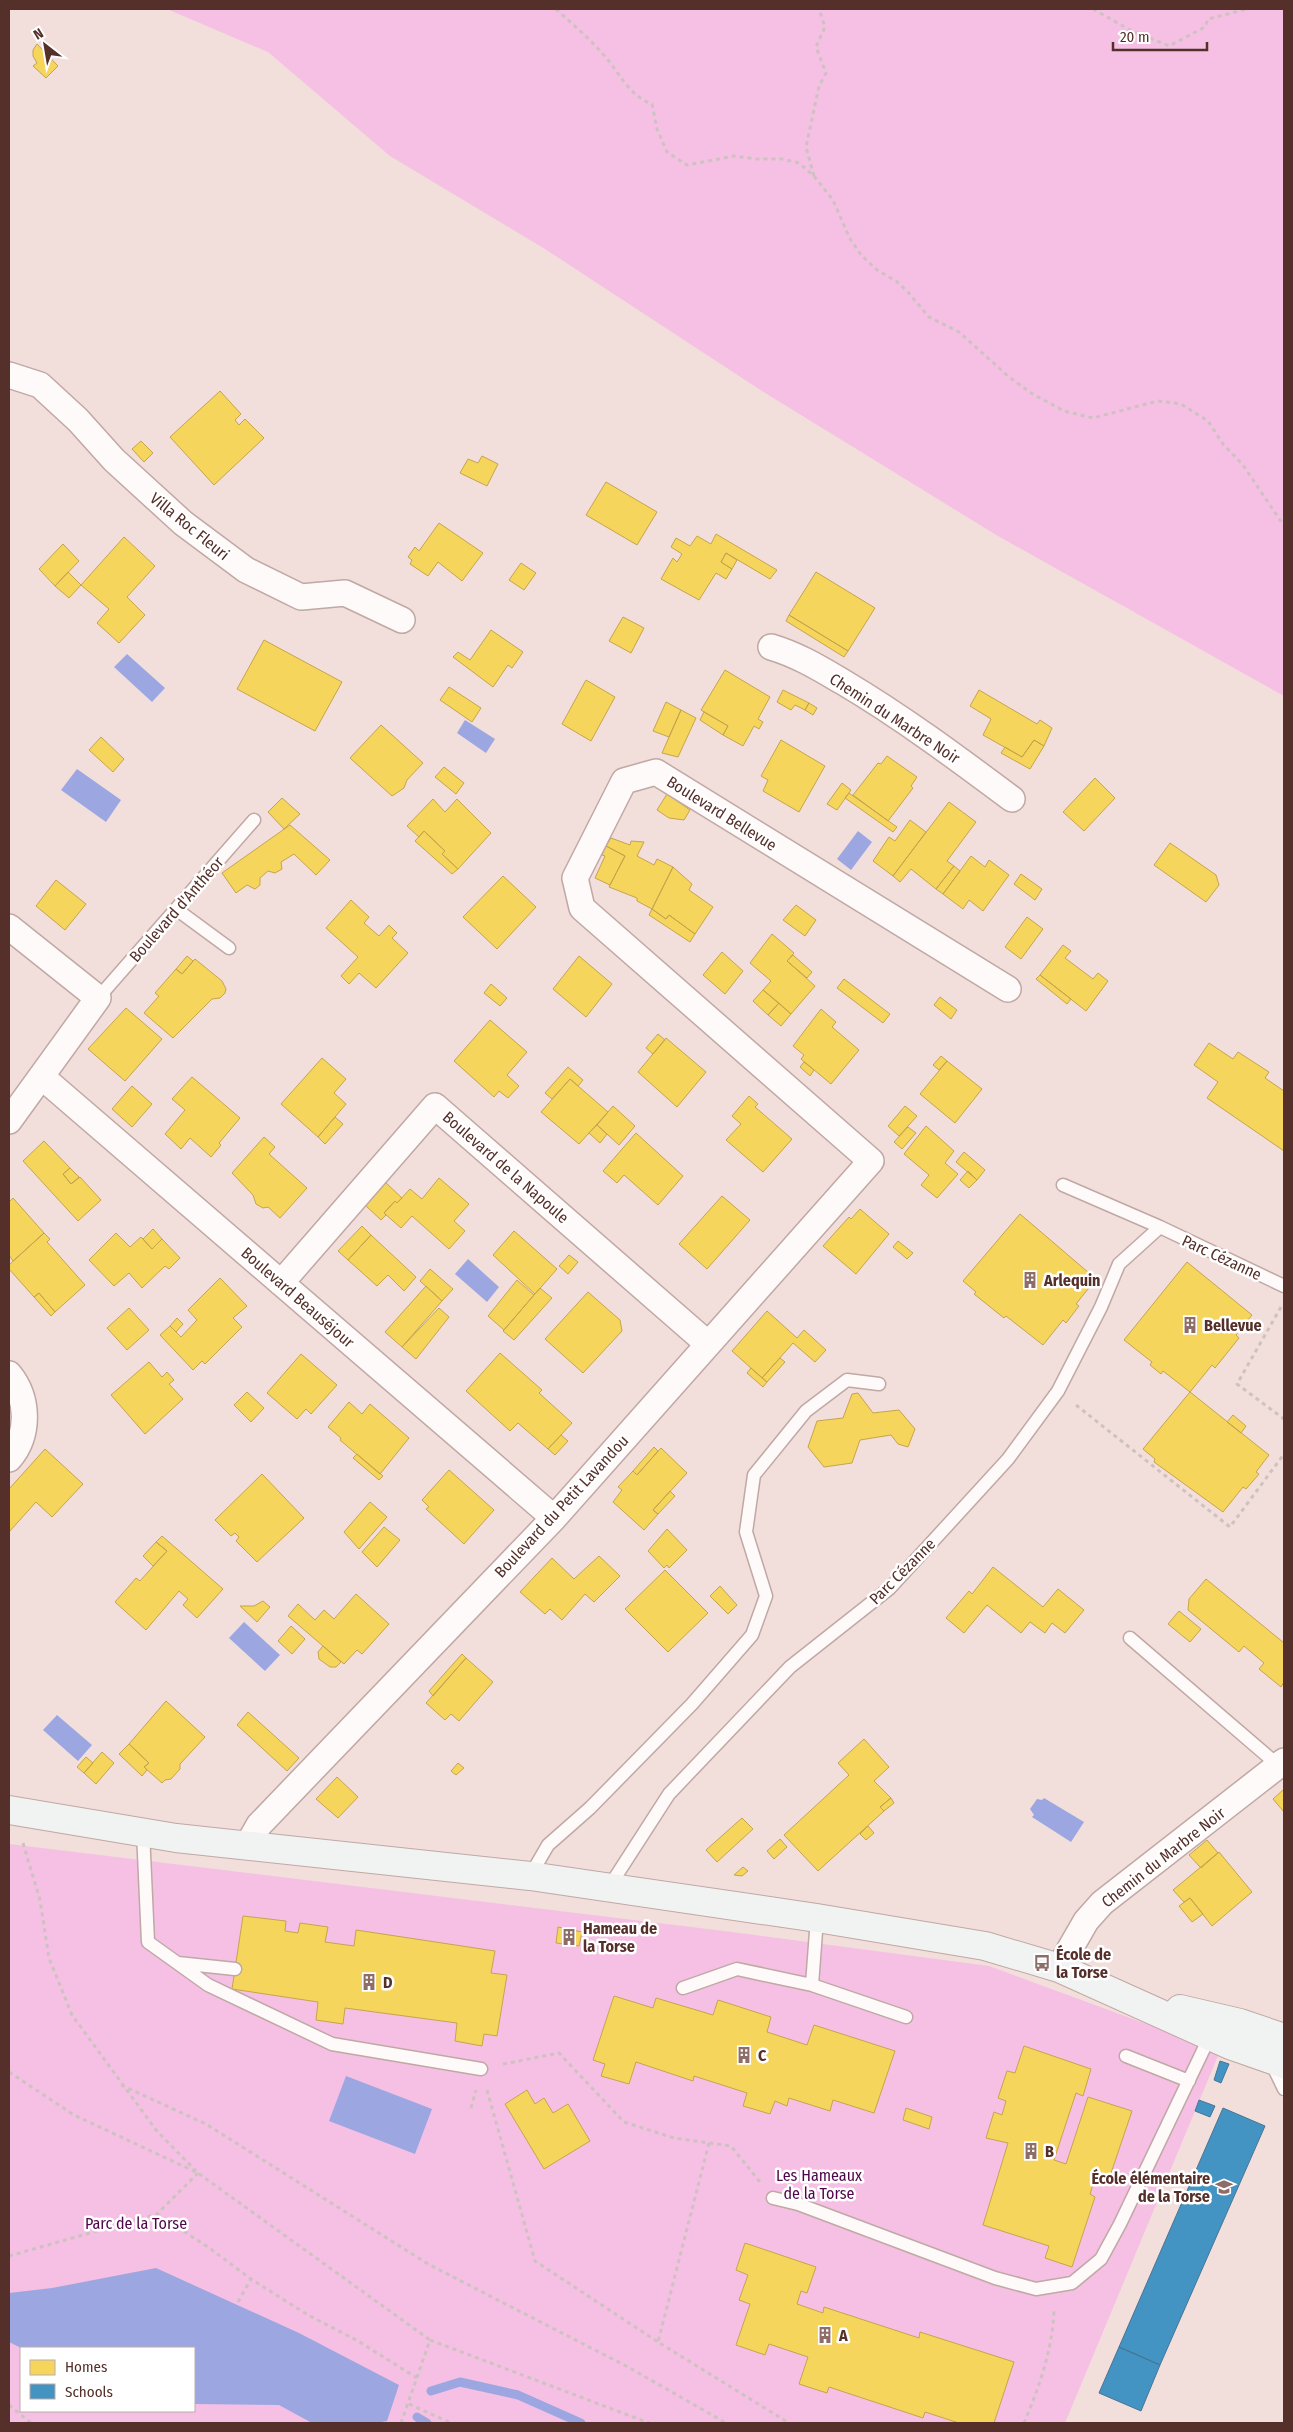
<svg xmlns="http://www.w3.org/2000/svg" width="1293" height="2432" viewBox="0 0 1293 2432" font-family="'Fira Sans Condensed',sans-serif">
<style>
.green{fill:#f5c0e4;fill-rule:evenodd}
.water{fill:#9ca7e2}
.homes{fill:#f6d55c;stroke:#c6a44d}
.schools{fill:#4393c3;stroke:#487595}
.lines{fill:none;stroke-linecap:round;stroke-linejoin:round}
.stream{stroke:#9ca7e2;stroke-width:9}
.lane-casing{stroke:#c0a8a4;stroke-width:15}
.street-casing{stroke:#c0a8a4;stroke-width:28}
.secondary-casing{stroke:#c0a8a4;stroke-width:30}
.path{stroke:#cec2c0;stroke-width:3;stroke-dasharray:4 4;stroke-linecap:butt}
.lane{stroke:#fdfaf9;stroke-width:12}
.street{stroke:#fdfaf9;stroke-width:25}
.secondary{stroke:#f1f2f2;stroke-width:28}
.labels{text-anchor:middle;stroke-width:5;stroke-linejoin:round;paint-order:stroke}
.street-label{font-size:16px;fill:#55302a;stroke:#fff}
.poi-label{font-size:16px;font-weight:bold;fill:#55302a;stroke:#fff;text-anchor:start}
.park-label{font-size:16px;fill:#50054b;stroke:#fff}
</style>
<rect width="100%" height="100%" fill="#f2deda"/>
<path class="green" d="M167,9H1284V696L998,536L762,391L545,249L390,156L268,52Z
M9,1844L724,1931L989,1966L1220,2051L1065,2423H9ZM21,2348H194V2411H21Z"/>
<path class="water" d="M127,654L165,688L152,702L114,667Z
M465,720L495,739L486,753L457,733Z
M77,769L121,800L106,822L61,790Z
M858,831L872,842L851,870L837,859Z
M468,1259L499,1287L487,1302L455,1274Z
M244,1622L280,1655L265,1671L229,1638Z
M57,1715L92,1745L78,1761L43,1730Z
M1044,1798L1084,1822L1071,1842L1032,1817L1034,1815L1030,1809L1037,1799L1042,1800Z
M346,2076L432,2109L415,2154L329,2121Z
M156,2268L299,2333L399,2385L387,2421L376,2423H312L279,2405L194,2404V2348H21L9,2342V2293L52,2288Z"/>
<path class="homes" d="M37,44L58,66L46,78L33,66L37,63L33,56V50Z
M220,391L241,414L235,420L239,425L245,419L264,438L214,485L170,437Z
M141,441L153,453L144,462L132,449Z
M482,456L498,464L487,486L460,473L468,459L478,463Z
M606,482L657,512L637,545L586,515Z
M439,523L483,553L462,581L438,562L428,576L410,564L412,560L408,557L415,547L419,551Z
M716,534L777,570L770,579L726,553L721,562L732,569L726,579L716,573L699,600L661,579L673,558L677,562L682,554L671,547L676,538L690,546L697,536L711,544Z
M124,537L155,566L127,597L145,615L119,643L97,623L109,609L81,585Z
M63,544L79,561L55,586L39,569Z
M726,553L737,560L732,569L721,562Z
M521,563L536,573L524,590L509,580Z
M68,572L81,585L69,598L55,586Z
M816,572L875,608L848,651L789,615Z
M789,615L848,651L844,657L786,621Z
M623,617L644,628L631,653L609,641Z
M491,630L523,652L512,668L508,665L493,687L453,657L458,652L470,660Z
M264,640L342,682L315,731L237,689Z
M725,670L770,697L758,719L763,722L759,729L754,726L743,746L723,735L728,726L701,710Z
M586,680L615,697L591,741L562,724Z
M449,687L481,708L472,722L440,700Z
M783,690L809,703L805,710L795,705L791,710L777,702Z
M979,690L1037,724L1040,720L1052,728L1044,746L1034,740L1022,757L983,735L991,719L970,706Z
M666,702L681,710L669,737L653,731Z
M809,703L817,708L813,715L805,710Z
M681,710L696,718L678,757L662,753Z
M704,712L728,726L723,735L700,720Z
M381,725L423,763L407,780L404,788L392,796L350,758Z
M101,737L124,759L113,772L89,750Z
M781,740L825,766L799,812L763,791L768,780L761,776Z
M1034,740L1044,746L1030,769L1001,753L1005,747L1022,757Z
M887,756L917,777L911,786L913,788L888,821L853,795L878,763L881,764Z
M444,767L464,783L456,794L435,777Z
M1095,778L1115,798L1084,831L1063,812Z
M842,783L851,790L837,810L827,804Z
M849,793L897,827L893,832L845,798Z
M667,794L690,810L684,820L669,818L657,810Z
M282,798L300,814L284,829L268,812Z
M433,799L445,812L457,799L491,833L458,869L442,854L445,851L424,831L419,837L407,826Z
M949,802L976,822L947,861L954,866L936,889L911,869L900,882L893,876Z
M910,820L926,832L893,876L873,861L889,837L895,841Z
M290,825L330,860L316,875L294,854L281,862L282,869L275,873L268,871L260,878V885L255,889L247,885L236,893L222,873Z
M424,831L445,851L442,854L458,869L452,874L415,841Z
M611,838L630,845L631,841L644,842L637,856L654,865L657,859L673,867L652,909L637,901V898L609,887L625,856L606,846Z
M1170,843L1216,875L1219,885L1206,902L1154,865Z
M606,846L625,856L610,885L595,878L605,856L602,855Z
M971,856L985,867L989,860L1009,875L983,911L969,900L963,909L943,894Z
M954,866L960,871L943,894L936,889Z
M673,867L692,884L689,890L713,907L695,934L669,915L666,919L652,909Z
M1021,874L1042,889L1035,900L1014,884Z
M503,876L536,907L497,949L463,917Z
M56,880L86,904L65,930L36,906Z
M351,900L369,917L364,923L379,936L389,925L397,933L392,938L408,953L376,988L359,973L349,984L341,976L358,957L326,928Z
M796,905L816,920L805,936L783,920Z
M652,909L666,919L669,915L695,934L690,942L649,915Z
M1027,917L1043,929L1021,959L1005,947Z
M772,934L794,953L787,961L815,986L791,1014L763,990L771,981L750,963Z
M1063,945L1071,951L1065,958L1093,979L1098,973L1108,981L1086,1011L1040,975Z
M722,952L743,971L725,994L703,975Z
M793,955L812,972L807,978L787,961Z
M187,956L193,961L182,974L176,969Z
M579,956L612,984L586,1017L553,989Z
M195,959L222,981L226,989L225,993L220,998L212,999L173,1038L144,1013L159,996L155,993L176,969L182,974Z
M1040,975L1071,999L1067,1004L1036,979Z
M844,979L890,1014L883,1023L837,988Z
M491,984L507,998L500,1006L484,993Z
M763,990L779,1003L768,1015L753,1001Z
M940,997L957,1010L951,1019L934,1005Z
M779,1003L791,1014L781,1026L768,1015Z
M126,1008L162,1039L125,1081L88,1049Z
M821,1009L836,1022L832,1027L859,1050L831,1084L801,1059L804,1055L793,1046Z
M490,1020L527,1052L507,1075L519,1086L508,1098L499,1091L494,1097L454,1061Z
M658,1034L665,1040L653,1054L646,1048Z
M666,1038L706,1072L677,1107L638,1072Z
M1209,1043L1233,1059L1238,1052L1269,1072L1265,1078L1284,1091V1151L1207,1098L1218,1082L1194,1065Z
M941,1056L947,1061L939,1070L933,1065Z
M322,1058L346,1079L334,1093L346,1104L318,1137L281,1104Z
M947,1061L982,1089L955,1123L920,1094Z
M804,1062L814,1070L810,1076L800,1067Z
M568,1067L583,1080L578,1086L570,1079L552,1099L545,1093Z
M192,1077L240,1118L219,1143L221,1145L211,1157L190,1138L181,1149L165,1134L185,1110L172,1099Z
M570,1079L608,1112L579,1144L541,1112Z
M132,1086L152,1104L132,1127L112,1109Z
M749,1096L758,1104L755,1107L792,1139L763,1172L726,1140L741,1124L732,1116Z
M613,1106L635,1126L619,1145L597,1125Z
M905,1106L917,1116L899,1136L888,1126Z
M335,1117L343,1124L325,1144L318,1137Z
M597,1125L607,1134L600,1143L589,1133Z
M926,1126L954,1151L945,1163L958,1174L937,1198L921,1185L929,1175L904,1154Z
M908,1127L916,1133L902,1149L894,1142Z
M636,1133L683,1176L658,1205L624,1175L617,1183L603,1171Z
M264,1137L275,1147L269,1154L307,1188L280,1218L268,1207L263,1208L256,1204L253,1195L232,1173Z
M44,1141L70,1168L63,1174L71,1184L80,1177L101,1200L78,1221L23,1161Z
M964,1152L985,1170L977,1180L956,1162Z
M70,1168L79,1177L71,1184L63,1174Z
M968,1171L977,1180L969,1188L960,1180Z
M439,1178L469,1204L454,1221L465,1231L449,1249L412,1216L401,1228L384,1213L395,1201L397,1203L410,1189L422,1199Z
M385,1182L402,1198L397,1203L395,1201L384,1213L386,1215L381,1220L365,1205Z
M722,1196L750,1220L707,1269L679,1244Z
M13,1198L44,1233L13,1261L9,1255V1202Z
M860,1209L889,1234L856,1274L823,1246L849,1217L851,1219Z
M1020,1214L1096,1279L1076,1304L1079,1306L1066,1323L1063,1320L1043,1345L1006,1316L1004,1318L974,1294L976,1292L963,1281Z
M362,1226L371,1235L348,1260L338,1251Z
M153,1229L162,1239L152,1249L143,1239Z
M514,1231L557,1269L535,1294L493,1255Z
M44,1233L50,1239L47,1242L85,1285L55,1312L39,1293L34,1297L9,1269V1265Z
M116,1233L130,1247L141,1237L152,1249L162,1239L180,1258L169,1269L165,1266L142,1288L129,1273L114,1286L89,1260Z
M371,1235L416,1277L404,1291L388,1275L377,1286L348,1260Z
M898,1241L913,1253L907,1259L893,1247Z
M569,1255L578,1262L568,1274L559,1266Z
M1187,1262L1252,1315L1236,1335L1239,1338L1215,1368L1212,1365L1190,1392L1163,1371L1161,1374L1150,1365L1152,1362L1124,1340Z
M430,1269L453,1289L442,1301L420,1281Z
M220,1278L247,1306L233,1318L242,1327L205,1364L202,1361L193,1370L160,1335L170,1326L181,1337L197,1320L188,1310Z
M517,1280L534,1295L504,1330L488,1316Z
M426,1286L442,1301L402,1347L385,1332Z
M540,1288L552,1298L514,1340L503,1331Z
M588,1292L620,1320L622,1331L583,1373L545,1339Z
M39,1293L55,1312L51,1316L34,1297Z
M129,1308L149,1330L127,1350L107,1328Z
M439,1308L449,1317L416,1359L402,1347Z
M767,1311L797,1338L804,1330L826,1350L815,1362L793,1343L762,1378L732,1351Z
M177,1318L183,1324L176,1332L170,1326Z
M500,1353L542,1390L539,1393L572,1423L548,1449L518,1423L510,1431L466,1391Z
M301,1354L337,1385L311,1414L306,1409L297,1419L267,1393Z
M780,1358L785,1362L767,1382L762,1378Z
M149,1362L162,1377L167,1372L174,1380L169,1384L183,1399L145,1434L111,1395Z
M751,1368L767,1382L763,1387L747,1373Z
M247,1392L264,1408L251,1422L234,1405Z
M1190,1392L1269,1455L1256,1472L1259,1474L1246,1489L1243,1487L1223,1512L1154,1462L1155,1459L1143,1449Z
M858,1393L873,1413L899,1410L915,1429L908,1447L898,1444L891,1435L860,1440L852,1463L824,1467L808,1447L817,1421L843,1418L852,1394Z
M349,1402L362,1414L370,1404L409,1438L380,1474L340,1440L341,1438L328,1427Z
M1233,1415L1246,1426L1241,1433L1227,1422Z
M561,1435L568,1441L555,1455L548,1449Z
M654,1447L658,1451L637,1475L633,1471Z
M661,1448L687,1473L653,1510L658,1514L644,1530L613,1502L622,1490L618,1487L633,1471L637,1475Z
M45,1449L83,1484L52,1517L36,1502L9,1532V1489Z
M357,1454L383,1476L379,1480L353,1458Z
M449,1470L494,1510L464,1544L426,1509L429,1507L422,1500Z
M262,1474L304,1518L257,1562L236,1541L239,1537L235,1533L231,1536L215,1520Z
M670,1491L675,1496L658,1514L653,1510Z
M370,1502L387,1517L359,1549L344,1532Z
M384,1527L400,1540L377,1567L362,1552Z
M667,1529L687,1550L669,1568L667,1565L664,1568L648,1551Z
M162,1536L223,1589L197,1618L183,1605L188,1599L179,1591L146,1630L115,1602L136,1578L140,1581L167,1551L156,1542Z
M156,1542L167,1551L153,1566L143,1556Z
M599,1556L620,1576L594,1602L585,1594L562,1620L550,1609L545,1614L520,1592L552,1558L574,1579Z
M993,1567L1043,1607L1058,1589L1084,1610L1065,1633L1052,1623L1045,1633L1030,1622L1021,1633L987,1605L964,1633L946,1618L969,1591L972,1594Z
M665,1570L708,1613L668,1652L625,1609Z
M1206,1579L1284,1643V1682L1281,1687L1259,1669L1264,1663L1244,1646L1239,1652L1188,1610L1189,1599Z
M720,1586L737,1605L728,1614L710,1596Z
M356,1594L389,1624L362,1654L357,1650L344,1664L288,1616L298,1604L315,1620L324,1610L334,1619Z
M263,1601L270,1607L257,1622L240,1606H254Z
M1179,1611L1201,1629L1190,1642L1168,1624Z
M291,1626L305,1639L292,1654L278,1641Z
M323,1646L341,1662L336,1667H330L319,1659L318,1652Z
M462,1654L466,1658L433,1696L429,1691Z
M466,1658L493,1682L459,1721L451,1714L445,1720L426,1703Z
M166,1701L205,1737L180,1764V1769L171,1779L165,1780L162,1783L144,1767L149,1763L129,1744Z
M248,1712L299,1758L287,1771L237,1725Z
M864,1739L889,1767L874,1781L891,1798L880,1807L884,1811L818,1871L784,1835L849,1775L838,1763Z
M129,1744L149,1763L144,1767L147,1770L142,1776L119,1754Z
M102,1752L114,1763L96,1784L84,1773Z
M86,1757L93,1763L84,1773L77,1767Z
M458,1763L464,1768L456,1775L451,1771Z
M337,1777L358,1797L338,1818L316,1799Z
M1283,1790L1284,1792V1812L1273,1799Z
M891,1798L894,1803L884,1811L880,1807Z
M742,1818L753,1829L717,1862L706,1850Z
M868,1826L874,1833L866,1840L860,1834Z
M780,1839L787,1847L774,1859L767,1851Z
M1207,1840L1218,1853L1201,1868L1189,1855Z
M1219,1852L1252,1892L1212,1926L1190,1898L1184,1902L1173,1890Z
M743,1867L748,1871L742,1876L734,1875Z
M1190,1898L1203,1914L1192,1922L1179,1906Z
M243,1916L286,1921L285,1931L298,1933L300,1923L328,1927L325,1942L354,1946L356,1930L495,1951L491,1973L507,1975L497,2036L484,2034L482,2046L455,2041L457,2023L345,2008L343,2024L316,2020L318,2002L232,1989Z
M558,1927L582,1932L579,1946L556,1943Z
M614,1996L653,2008L656,1998L713,2015L718,2000L771,2017L767,2032L807,2045L814,2025L895,2051L874,2113L833,2100L830,2111L789,2098L787,2106L775,2101L770,2114L743,2106L747,2093L694,2076L693,2081L636,2062L629,2084L601,2076L605,2064L593,2060Z
M1024,2046L1091,2069L1083,2096L1076,2093L1054,2160L1066,2164L1088,2097L1132,2111L1109,2179L1096,2175L1090,2194L1095,2197L1072,2267L1045,2258L1049,2246L983,2225L1008,2143L986,2138L994,2112L1002,2115L1006,2101L998,2098L1007,2071L1015,2073Z
M527,2090L535,2104L544,2098L553,2113L568,2104L590,2141L544,2169L505,2104Z
M906,2108L932,2117L929,2129L903,2120Z
M745,2243L816,2267L807,2293L801,2291L797,2304L823,2313L824,2307L919,2338L920,2332L1014,2362L994,2423H959L925,2412L923,2418L829,2387L827,2393L799,2384L808,2357L769,2344L765,2355L736,2345L750,2304L739,2300L748,2275L736,2270Z"/>
<path class="schools" d="M1220,2061L1229,2064L1221,2083L1214,2080Z
M1199,2100L1215,2106L1210,2117L1195,2111Z
M1223,2108L1265,2126L1160,2365L1119,2347Z
M1119,2347L1160,2365L1141,2411L1099,2393Z"/>
<g class="lines">
<path class="stream" d="M431,2391L460,2382L518,2395L581,2423
M417,2417L427,2423"/>
<g class="lane-casing">
<path id="lane" d="M176,909L229,948
M98,998L254,820
M1063,1185L1160,1227
M1130,1638L1279,1766
M143,1832L148,1942L208,1985L332,2044L481,2069
M530,1876L548,1845L590,1808L692,1704L752,1635L766,1596L746,1532L754,1475L806,1411L847,1380L879,1384
M609,1887L669,1794L790,1667L890,1588L1008,1459L1058,1391L1101,1307L1119,1264L1160,1227L1284,1286
M817,1918L812,1985L906,2017
M178,1963L235,1969
M683,1988L737,1969L812,1985
M1126,2056L1189,2081
M1271,2062L1284,2089
M773,2198L798,2204L995,2278L1036,2289L1072,2283L1101,2259L1120,2224L1210,2036"/>
</g>
<g class="street-casing">
<path id="street" d="M9,375L40,385L78,420L114,460L183,523L246,570L301,597L345,593L402,620
M771,647C798,655 819,668 843,682C902,717 957,758 1012,799
M9,927L98,998L9,1121
M42,1077L554,1518
M281,1283L435,1106L708,1344
M9,1374C29,1398 30,1435 9,1459
M247,1846L259,1825L554,1518L871,1161L582,908L575,878L624,781L656,772L1008,989
M1059,1968L1086,1921L1102,1903L1284,1761"/>
</g>
<g class="secondary-casing">
<path id="secondary" d="M9,1810L176,1838L530,1876L817,1918L985,1946L1059,1968L1230,2045L1284,2064
M1180,2009L1240,2023L1284,2038"/>
</g>
<path class="path" d="M556,9C571,23 588,37 601,52C618,69 627,95 652,104L657,129L667,152L687,165L734,156L756,159H782L799,163L814,176L833,200L849,237L861,255L877,270L896,281L908,292L929,317L959,332L1009,377L1031,393L1064,411L1093,418L1158,401L1181,404L1208,421L1223,444L1243,465L1284,526
M1093,9L1130,30L1169,46L1205,27L1208,19L1247,9
M814,176L806,147L819,86L826,73L816,47L825,27L819,9
M1281,1307L1237,1384L1284,1419
M1076,1405L1230,1527L1284,1454
M23,1843L40,1900L49,1958L72,2015L156,2130L196,2171
M503,2064L559,2053L624,2122L674,2138L731,2146L760,2182
M9,2072L74,2115L198,2173L430,2340
M121,2085L206,2124L428,2264L628,2367L726,2423
M487,2090L535,2261L658,2342
M471,2108L476,2090
M709,2143L658,2342L789,2423
M157,2214L208,2247L251,2279L308,2315L358,2341L417,2378
M9,2256L157,2214L198,2173
M238,2302L251,2279
M409,2404L451,2423
M9,2405L31,2423
M401,2423L430,2340L649,2423
M1024,2423C1039,2388 1053,2348 1054,2309"/>
<use href="#lane" class="lane"/>
<use href="#street" class="street"/>
<use href="#secondary" class="secondary"/>
</g>
<defs>
<g id="building-bare" transform="scale(1.35)"><path d="M-4-6H4V6H1V3H-1V6H-4ZM-2.5-4.3h1.7v1.8h-1.7ZM.8-4.3h1.7v1.8H.8ZM-2.5-1h1.7V.8h-1.7ZM.8-1h1.7V.8H.8Z" fill="#8c6d68" stroke="#fff" stroke-width="2.5" paint-order="stroke"/></g>
<g id="bus-bare" transform="scale(1.35)"><path d="M-5-6H5V4H4V6H2V4H-2V6H-4V4H-5ZM-3.5-4V0h7V-4ZM-3.5 1.2v1.5H-2V1.2ZM2 1.2v1.5H3.5V1.2Z" fill="#8c6d68" stroke="#fff" stroke-width="2.5" paint-order="stroke"/></g>
<g id="school-bare" transform="scale(1.35)"><path d="M0-5L7-2L0 1L-7-2ZM-4 1L0 2.5L4 1V4Q0 6-4 4Z" fill="#8c6d68" stroke="#fff" stroke-width="2.5" paint-order="stroke"/></g>
</defs>
<g fill-rule="evenodd">
<use href="#building-bare" x="1030" y="1280"/>
<use href="#building-bare" x="1190" y="1325"/>
<use href="#building-bare" x="569" y="1937"/>
<use href="#bus-bare" x="1042" y="1963"/>
<use href="#building-bare" x="369" y="1982"/>
<use href="#building-bare" x="744" y="2055"/>
<use href="#building-bare" x="1031" y="2151"/>
<use href="#school-bare" x="1224" y="2187"/>
<use href="#building-bare" x="825" y="2335"/>
</g>
<g class="labels">
<g class="street-label">
<text transform="translate(190 526) rotate(39)" y="6">Villa Roc Fleuri</text>
<text transform="translate(895 718) rotate(33)" y="6">Chemin du Marbre Noir</text>
<text transform="translate(722 813) rotate(32)" y="6">Boulevard Bellevue</text>
<text transform="translate(176 909) rotate(-49)" y="6">Boulevard d'Anthéor</text>
<text transform="translate(506 1167) rotate(41)" y="6">Boulevard de la Napoule</text>
<text transform="translate(1222 1257) rotate(25)" y="6">Parc Cézanne</text>
<text transform="translate(298 1297) rotate(41)" y="6">Boulevard Beauséjour</text>
<text transform="translate(561 1506) rotate(-47)" y="6">Boulevard du Petit Lavandou</text>
<text transform="translate(902 1571) rotate(-45)" y="6">Parc Cézanne</text>
<text transform="translate(1163 1857) rotate(-38)" y="6">Chemin du Marbre Noir</text>
</g>
<g class="poi-label">
<text x="1044" y="1286">Arlequin</text>
<text x="1204" y="1331">Bellevue</text>
<text x="583" y="1934">Hameau de<tspan x="583" dy="18">la Torse</tspan></text>
<text x="1056" y="1960">École de<tspan x="1056" dy="18">la Torse</tspan></text>
<text x="383" y="1988">D</text>
<text x="758" y="2061">C</text>
<text x="1045" y="2157">B</text>
<text x="1210" y="2184" text-anchor="end">École élémentaire<tspan x="1210" dy="18">de la Torse</tspan></text>
<text x="839" y="2341">A</text>
</g>
<g class="park-label">
<text x="819" y="2181">Les Hameaux<tspan x="819" dy="18">de la Torse</tspan></text>
<text x="136" y="2229">Parc de la Torse</text>
</g>
</g>
<rect width="1293" height="2432" fill="none" stroke="#55302a" stroke-width="20"/>
<rect x="20" y="2347" width="175" height="65" fill="#ffffff" stroke="#bbacaa"/>
<rect x="30" y="2360" width="25" height="15" fill="#f6d55c" stroke="#bbacaa"/>
<text x="65" y="2372" font-size="15" fill="#55302a">Homes</text>
<rect x="30" y="2384" width="25" height="15" fill="#4393c3" stroke="#bbacaa"/>
<text x="65" y="2397" font-size="15" fill="#55302a">Schools</text>
<g transform="translate(45 45) rotate(329)" stroke="#ffffff" stroke-width="4" paint-order="stroke">
<path d="M0-4L9 19L0 12L-9 19Z" fill="#55302a"/>
<text y="-8" font-size="14" font-weight="bold" text-anchor="middle" fill="#55302a">N</text>
</g>
<path d="M1113 42v8h94v-8" fill="none" stroke="#55302a" stroke-width="2.5"/>
<text x="1120" y="42" font-size="15" fill="#55302a" stroke="#ffffff" stroke-width="4" paint-order="stroke">20 m</text>
</svg>
